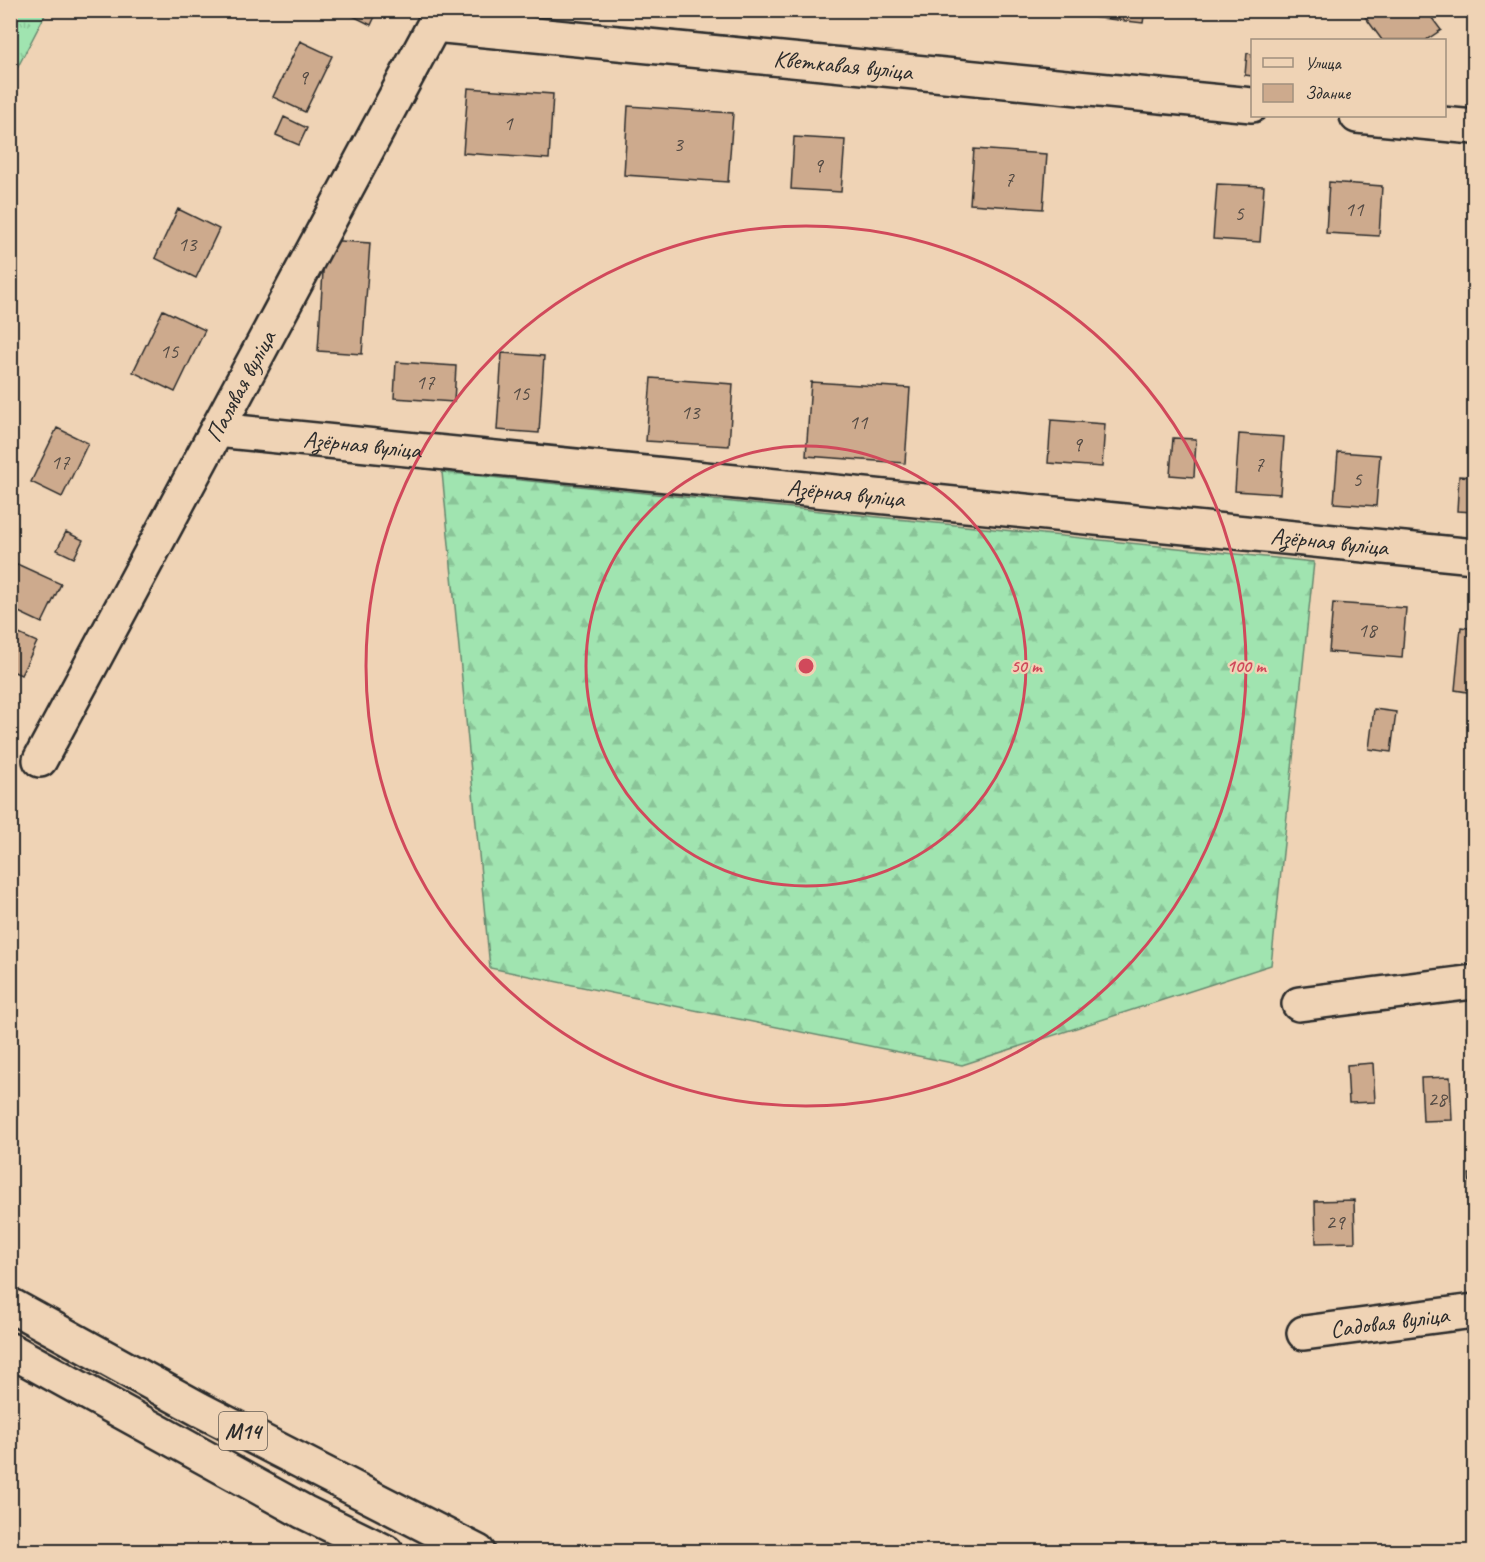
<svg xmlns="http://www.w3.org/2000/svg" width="1485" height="1562" viewBox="0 0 1485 1562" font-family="Caveat,sans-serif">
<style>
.grass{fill:url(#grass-tufts);stroke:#66886e;stroke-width:1.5}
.forest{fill:url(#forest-firs);stroke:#66886e;stroke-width:1.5}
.building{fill:#cdaa8d;stroke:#2b2b2b;stroke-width:1.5}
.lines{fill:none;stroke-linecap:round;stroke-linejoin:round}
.minor-casing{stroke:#2b2b2b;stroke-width:38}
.highway-casing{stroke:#2b2b2b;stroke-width:38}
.minor{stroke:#efd3b5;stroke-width:33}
.highway{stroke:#efd3b5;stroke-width:33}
.ring{fill:none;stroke:#d1495b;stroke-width:3}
.labels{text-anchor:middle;stroke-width:4.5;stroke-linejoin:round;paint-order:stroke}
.number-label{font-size:21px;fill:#544b44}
.shield{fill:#efd3b5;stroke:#665d54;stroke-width:1.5}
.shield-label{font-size:22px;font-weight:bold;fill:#2b2b2b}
.street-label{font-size:24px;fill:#2b2b2b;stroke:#efd3b5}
.centre{fill:#d1495b;stroke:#efd3b5;stroke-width:3}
.ring-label{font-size:18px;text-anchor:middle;font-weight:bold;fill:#d1495b;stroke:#efd3b5;stroke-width:4.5;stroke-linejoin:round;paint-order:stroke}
</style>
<defs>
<pattern id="grass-tufts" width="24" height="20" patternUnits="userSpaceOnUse" patternTransform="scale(1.5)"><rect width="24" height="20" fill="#a0e4b0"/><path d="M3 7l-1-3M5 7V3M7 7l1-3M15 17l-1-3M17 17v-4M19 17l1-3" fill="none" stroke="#8ac498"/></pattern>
<pattern id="forest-firs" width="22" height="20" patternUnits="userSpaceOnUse" patternTransform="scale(1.5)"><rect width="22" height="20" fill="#a0e4b0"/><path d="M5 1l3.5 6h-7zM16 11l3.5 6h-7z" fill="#8ac498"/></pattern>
</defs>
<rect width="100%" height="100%" fill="#efd3b5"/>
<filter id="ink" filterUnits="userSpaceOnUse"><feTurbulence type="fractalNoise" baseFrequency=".0167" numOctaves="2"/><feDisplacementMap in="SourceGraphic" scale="12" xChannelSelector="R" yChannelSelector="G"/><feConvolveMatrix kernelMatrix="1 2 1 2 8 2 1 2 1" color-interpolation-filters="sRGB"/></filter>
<g filter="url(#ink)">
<path class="grass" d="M11,10L47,11L11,80L10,11Z"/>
<path class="forest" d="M442,472L1314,562L1271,965L962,1065L490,968Z"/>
<path class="building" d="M341,10H378L371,25Z
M1093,10H1145L1143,23L1092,17Z
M1360,10H1426L1441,30L1426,40H1382Z
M300,41L332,56L305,112L273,97Z
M1247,53L1252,54V76L1245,75Z
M468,88L553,94L549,159L463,153Z
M628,106L733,113L728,182L624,175Z
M284,117L307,128L299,145L276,135Z
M794,137L845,140L841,192L791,189Z
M974,149L1047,154L1043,209L970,204Z
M1329,182L1382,186L1379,236L1326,233Z
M1217,184L1264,186L1260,242L1213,239Z
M178,209L219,229L196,278L155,258Z
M325,240L370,243L362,354L318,351Z
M163,310L205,330L175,392L133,372Z
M502,353L544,356L539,433L497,430Z
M396,362L456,366L454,402L394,398Z
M651,378L733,384L729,446L646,441Z
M811,382L910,388L905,463L806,456Z
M1051,420L1105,424L1102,467L1048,463Z
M57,428L88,443L62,497L31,482Z
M1239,434L1284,437L1280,494L1235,491Z
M1173,438L1196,439L1194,477L1170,475Z
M1338,452L1380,455L1376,506L1334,503Z
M1459,476L1474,477V512L1457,511Z
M66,532L83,540L74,558L57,550Z
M17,564L61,584L42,623L10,608V578Z
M1333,603L1406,608L1402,658L1329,652Z
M1461,627L1474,629V693L1455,690Z
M10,630L37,642L21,675L10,670Z
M1374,709L1396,712L1391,752L1369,749Z
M1373,1063L1375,1102L1349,1103L1347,1065Z
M1450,1077L1452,1120L1423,1121L1421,1078Z
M1469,1174H1474V1229H1473Z
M1354,1200L1355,1242L1316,1243L1315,1201Z"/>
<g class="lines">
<g class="minor-casing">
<g id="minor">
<path id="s1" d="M434,25L1252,105"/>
<path d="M1357,116L1474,127"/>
<path id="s2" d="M217,430L1474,556"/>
<path id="s3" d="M40,760L442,10"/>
<path d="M1299,1004L1474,982"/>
<path id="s4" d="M1304,1333L1474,1311"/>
</g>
</g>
<g class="highway-casing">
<path id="highway" d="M10,1305L199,1409L478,1552
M10,1350L304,1512L386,1552"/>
</g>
<use href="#minor" class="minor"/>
<use href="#highway" class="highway"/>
</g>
</g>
<g class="ring">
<circle cx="806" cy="666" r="220"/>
<circle cx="806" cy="666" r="440"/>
</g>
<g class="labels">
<g class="number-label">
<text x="303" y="84">9</text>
<text x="508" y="130">1</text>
<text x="678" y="151">3</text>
<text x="818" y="172">9</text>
<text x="1009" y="186">7</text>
<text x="1354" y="216">11</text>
<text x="1239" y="220">5</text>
<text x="187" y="251">13</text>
<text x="169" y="358">15</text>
<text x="425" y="389">17</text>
<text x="520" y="400">15</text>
<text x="690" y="419">13</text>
<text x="858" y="429">11</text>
<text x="1077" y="451">9</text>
<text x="60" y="469">17</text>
<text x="1259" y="471">7</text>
<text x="1357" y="486">5</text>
<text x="1367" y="637">18</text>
<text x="1437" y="1106">28</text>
<text x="1335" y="1229">29</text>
</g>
<rect class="shield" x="219" y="1412" width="48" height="38" rx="4.5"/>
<g class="shield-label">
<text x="243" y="1439">М14</text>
</g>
<g class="street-label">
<text dy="8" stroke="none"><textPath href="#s1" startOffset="411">Кветкавая вуліца</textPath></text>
<text dy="8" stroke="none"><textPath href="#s3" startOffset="424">Палявая вуліца</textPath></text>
<text dy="8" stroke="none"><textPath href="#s2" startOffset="146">Азёрная вуліца</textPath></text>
<text dy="8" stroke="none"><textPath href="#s2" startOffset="632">Азёрная вуліца</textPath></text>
<text dy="8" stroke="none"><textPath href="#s2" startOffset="1118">Азёрная вуліца</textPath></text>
<text dy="8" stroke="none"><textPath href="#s4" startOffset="86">Садовая вуліца</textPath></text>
</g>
</g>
<circle cx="806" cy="666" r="9" class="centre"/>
<g class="ring-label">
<text x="1026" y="672">50 m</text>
<text x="1246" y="672">100 m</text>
</g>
<rect width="1485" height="1562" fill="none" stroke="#efd3b5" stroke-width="36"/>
<rect x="18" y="18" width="1449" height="1526" fill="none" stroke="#2b2b2b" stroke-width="2" filter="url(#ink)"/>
<rect x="1251" y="39" width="195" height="78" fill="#efd3b5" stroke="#a1907e" stroke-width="1.5"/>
<rect x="1263" y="58" width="30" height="9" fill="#efd3b5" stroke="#a1907e" stroke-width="1.5"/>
<text x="1305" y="69" font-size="18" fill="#2b2b2b">Улица</text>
<rect x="1263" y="84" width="30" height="18" fill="#cdaa8d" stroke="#a1907e" stroke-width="1.5"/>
<text x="1305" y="99" font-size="18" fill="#2b2b2b">Здание</text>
</svg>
